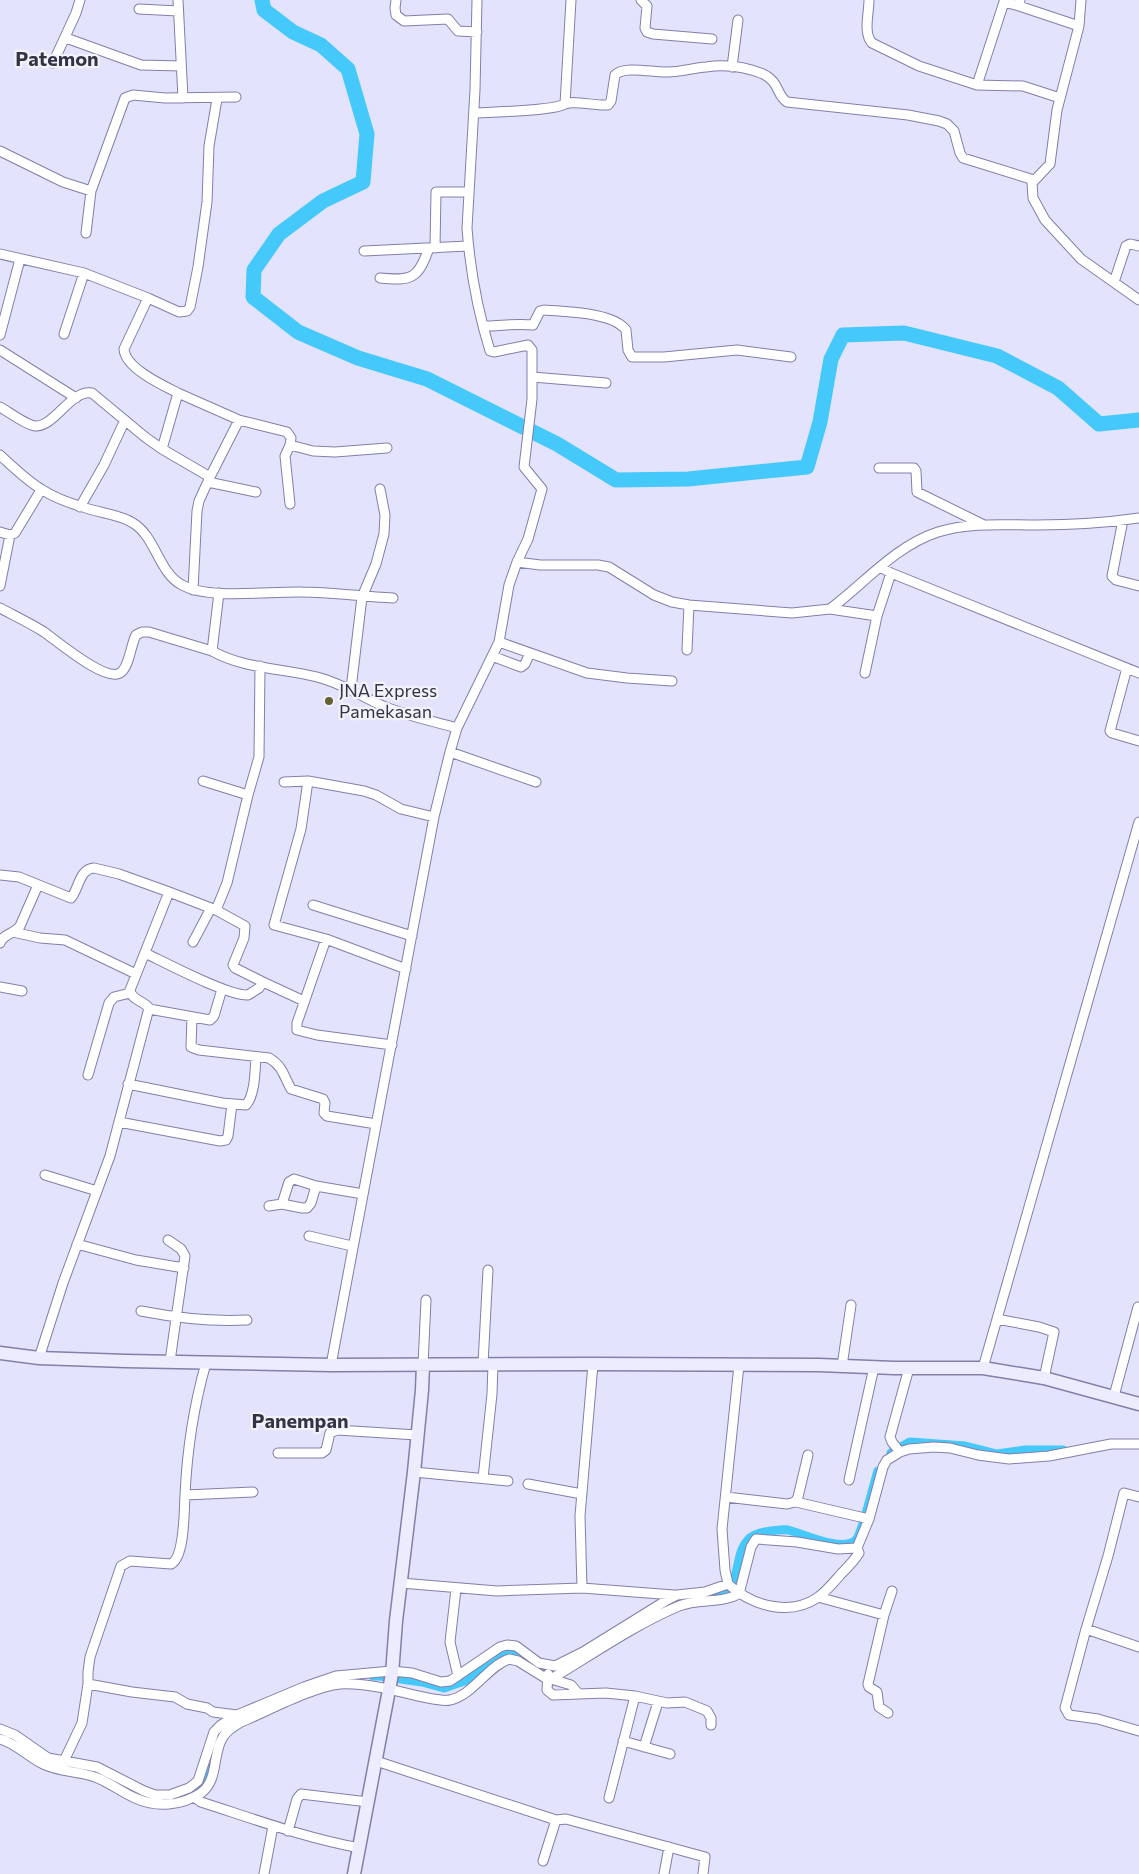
<svg xmlns="http://www.w3.org/2000/svg" width="1139" height="1874" viewBox="0 0 1139 1874" font-family="Commissioner,sans-serif">
<style>
.lines{fill:none;stroke-linecap:round;stroke-linejoin:round}
.canal{stroke:#45c8fa;stroke-width:9}
.river{stroke:#45c8fa;stroke-width:15}
.street-casing{stroke:#827fa8;stroke-width:11}
.secondary-casing{stroke:#827fa8;stroke-width:15}
.street{stroke:#fff;stroke-width:9}
.secondary{stroke:#edecfe;stroke-width:12}
.poi-dot{fill:#646330;stroke:#f2f2fb;stroke-width:2}
.labels{text-anchor:middle;stroke-width:4.5;stroke-linejoin:round;paint-order:stroke}
.poi-label{font-size:18px;fill:#343345;stroke:#f2f2fb;text-anchor:start}
.quarter-label{font-size:20px;font-weight:bold;fill:#343345;stroke:#f2f2fb}
</style>
<rect width="100%" height="100%" fill="#e4e3fe"/>
<g class="lines">
<path class="canal" d="M891,1453L910,1442L965,1446L997,1454L1025,1450H1063
M661,1610L679,1600L728,1592C740,1578 735,1554 748,1540C751,1536 760,1533 765,1532C772,1531 781,1529 788,1530C804,1534 842,1553 856,1540C862,1534 874,1483 878,1471
M373,1676H380L422,1682L444,1688L467,1680L501,1653C506,1653 513,1653 517,1655C535,1663 542,1679 564,1669
M164,1798L183,1797L191,1793L203,1784L223,1727L231,1723"/>
<path class="river" d="M262,0L264,10L293,32L321,45L348,69L367,134L363,182L323,201L279,234L254,270L253,297L298,332L358,358L427,379L557,444L616,480L688,479L807,467L820,422L831,359L843,335L904,333L997,356L1058,388L1099,424L1139,420"/>
<g class="street-casing">
<path id="street" d="M178,0L183,98
M396,0L395,8L396,15L404,21L448,19L458,31L477,32
M477,0L475,90L467,228C470,269 478,312 490,351L494,352L528,345L532,350V399L524,467L542,489L528,539L517,562
M641,0L647,6L645,28L647,32L653,34L712,39
M869,0C869,13 863,33 872,43L919,66L977,85L1023,86L1060,98
M1081,0L1079,26L1057,110L1050,164L1032,183L1033,198L1045,220L1081,259L1139,300
M1019,6L1079,26
M139,9L178,11
M66,38L141,65L181,66
M53,63L76,13L80,0
M732,67L738,20
M977,85L1004,2L1019,6L1020,0
M565,104C573,100 595,106 608,105L611,101L615,75C625,65 654,73 668,72C681,72 693,68 706,67C725,64 746,67 763,74C780,82 776,95 787,102L908,115L939,121L947,124L954,131L960,153L963,158L1034,180
M474,113C492,112 553,111 565,104L571,0
M0,151L63,182L91,191
M86,233L91,191L125,98L133,95L165,98L236,97
M435,248L436,192H468
M364,251L468,246
M0,254L84,273L148,298
M380,278C412,281 418,279 429,248
M1114,282L1126,246L1130,244L1139,246
M483,326C500,326 517,323 533,325L540,311L544,310C566,312 613,312 626,330L628,350L632,357H664L737,350L791,357
M64,334L84,273
M0,335L20,259
M0,350L76,398
M532,377L606,383
M178,393C162,385 125,368 124,349L148,298L179,312L187,311L190,307L198,267L207,202L209,146L217,99
M0,407C9,412 26,425 35,426C55,427 71,389 92,393L145,437L162,449L210,477L199,501L197,511L193,590
M290,445L313,451L335,452L387,448
M162,449L178,393L239,420L287,432L291,438L290,445L285,456L290,504
M0,455C13,467 26,480 41,489C53,497 69,503 83,507C98,513 120,514 133,523C156,537 158,572 182,585C209,600 270,591 302,592C332,592 363,597 393,598
M879,468H914L916,471L917,492L982,524
M210,477L239,420
M208,482L256,492
M80,507L104,465L125,420
M1123,520L1112,576L1116,580L1139,586
M0,532L10,535L15,533L41,490
M880,567L891,573L1139,673
M0,586L10,535
M0,608C15,616 30,623 44,632C57,641 105,682 120,673C129,668 131,644 136,635L142,632H149L212,651C244,669 282,668 317,677C341,683 361,696 383,706C407,716 433,721 457,728
M830,609C865,583 895,546 938,532C970,522 1004,525 1036,525C1071,525 1105,523 1139,518
M499,642L587,673L627,678L672,681
M687,650L689,605
M212,651L219,593
M492,656L521,667L525,664L530,653
M1127,668L1110,731L1112,733L1139,741
M865,673L877,616L891,573
M351,689L362,597L376,564L384,534L385,515L380,489
M450,752L536,782
M308,781L301,829L274,925L326,939L406,969
M284,782L308,781L364,791L376,795L401,809L434,817
M248,795L259,757L260,666
M0,875L19,877L71,898C79,889 79,869 94,868L119,874L169,892
M313,905L412,936
M216,910L245,926L244,938L233,965L235,968L263,982
M13,932L40,938L65,940L136,974
M326,939L297,1023V1030L317,1035L392,1045
M193,942L211,908
M0,943C3,934 14,934 20,926L38,885
M145,953C166,963 228,996 248,995L259,988L263,982L304,1001
M0,987L22,991
M149,1009L210,1020L214,1016L222,989
M192,1017L191,1047L199,1050L269,1058C283,1066 284,1077 291,1089L323,1099L325,1103L324,1113L327,1116L376,1124
M88,1075L109,1003L114,997L130,993
M128,1084L222,1103L246,1105C255,1095 255,1071 256,1057
M119,1122L220,1141L226,1140L228,1136L232,1104
M45,1175L97,1191
M282,1204L289,1182L294,1179L316,1186L363,1194
M269,1206L282,1204L302,1208H307L311,1203L316,1186
M309,1236L352,1246
M168,1240L181,1249L185,1256L170,1361
M77,1244L136,1260L184,1268
M141,1311C177,1318 211,1322 247,1320
M997,1319L1039,1327L1054,1332L1044,1378
M39,1358L63,1283L110,1156L149,1008C144,1001 131,1000 130,990L169,892L216,910L227,883L248,795L203,781
M483,1364L488,1270
M593,1364L580,1516L582,1588L674,1595
M331,1365L434,817L450,752L457,728L499,642L509,585L517,562L540,565H598L609,567L654,595L672,602L689,605L792,613L830,609L877,616
M423,1365L426,1300
M842,1366L851,1305
M983,1368L1139,822
M1114,1396L1138,1307
M900,1452L892,1442L890,1437L909,1368
M278,1453H322L326,1450L330,1433L337,1430L417,1435
M414,1472L508,1481
M483,1478L492,1394L493,1364
M849,1480L874,1367
M528,1484L582,1494
M185,1495L253,1492
M726,1497L787,1504L795,1502L798,1497L808,1455
M1139,1497L1124,1493L1108,1556L1086,1629L1065,1708L1069,1715L1098,1719L1139,1731
M796,1502L869,1519
M401,1583L497,1591L582,1588
M728,1584L725,1570L722,1529L739,1365
M456,1589L450,1642L458,1676
M818,1597L884,1615
M1086,1629L1139,1647
M548,1674L547,1690L553,1695L606,1693L635,1696L667,1703L685,1702L707,1711L711,1718V1725
M551,1679L571,1685L578,1693
M88,1684L132,1692L175,1697L187,1704L207,1708L213,1712L237,1715
M888,1713L879,1707L877,1692L869,1687L868,1684L884,1615L892,1591
M0,1729L15,1735L48,1758L97,1767L144,1791L155,1795H170L189,1788L198,1781L214,1732L221,1725L237,1715L304,1687L336,1676L392,1671L412,1673L441,1682L450,1681L500,1647L507,1645L516,1646L539,1663L555,1666L583,1652L667,1600L677,1595L705,1592L728,1584C751,1605 788,1617 817,1598C826,1592 834,1582 841,1574C848,1567 854,1561 859,1553L857,1548
M0,1739C16,1743 28,1757 43,1764C59,1772 78,1771 95,1777C109,1782 121,1792 135,1798C157,1808 181,1806 201,1793C219,1780 212,1753 223,1737C227,1730 234,1726 241,1722C268,1711 312,1687 340,1684C353,1683 366,1685 378,1687C395,1689 436,1703 450,1700C472,1696 488,1666 509,1659L518,1661L547,1679H551C593,1654 634,1625 679,1606C698,1598 720,1604 739,1594L751,1547L756,1539L797,1542L838,1549L857,1548L869,1519L883,1467L887,1460L900,1452L909,1449L934,1447L950,1448L978,1455L1009,1459L1049,1456L1111,1444H1139
M623,1741L670,1754
M644,1747L658,1702
M376,1761L556,1820L566,1819L705,1857L703,1874
M63,1763L82,1723L88,1684V1672L90,1657L121,1566L130,1561L171,1564C185,1557 184,1510 185,1495C187,1451 194,1405 206,1363
M194,1797L201,1802C254,1819 305,1838 360,1848
M609,1798L635,1696
M288,1831L297,1799L301,1794L368,1802
M543,1861L556,1820
M264,1874L273,1826
M664,1874L669,1847"/>
</g>
<g class="secondary-casing">
<path id="secondary" d="M0,1353L39,1358L126,1361L331,1365L593,1364L819,1365L894,1368H983L1044,1378L1139,1404
M354,1874L392,1674L396,1621L414,1472L422,1390L423,1365"/>
</g>
<use href="#street" class="street"/>
<use href="#secondary" class="secondary"/>
</g>
<circle class="poi-dot" cx="329" cy="701" r="5"/>
<g class="labels">
<g class="poi-label">
<text x="339" y="697">JNA Express<tspan x="339" dy="21">Pamekasan</tspan></text>
</g>
<g class="quarter-label">
<text x="57" y="66">Patemon</text>
<text x="300" y="1428">Panempan</text>
</g>
</g>
</svg>
